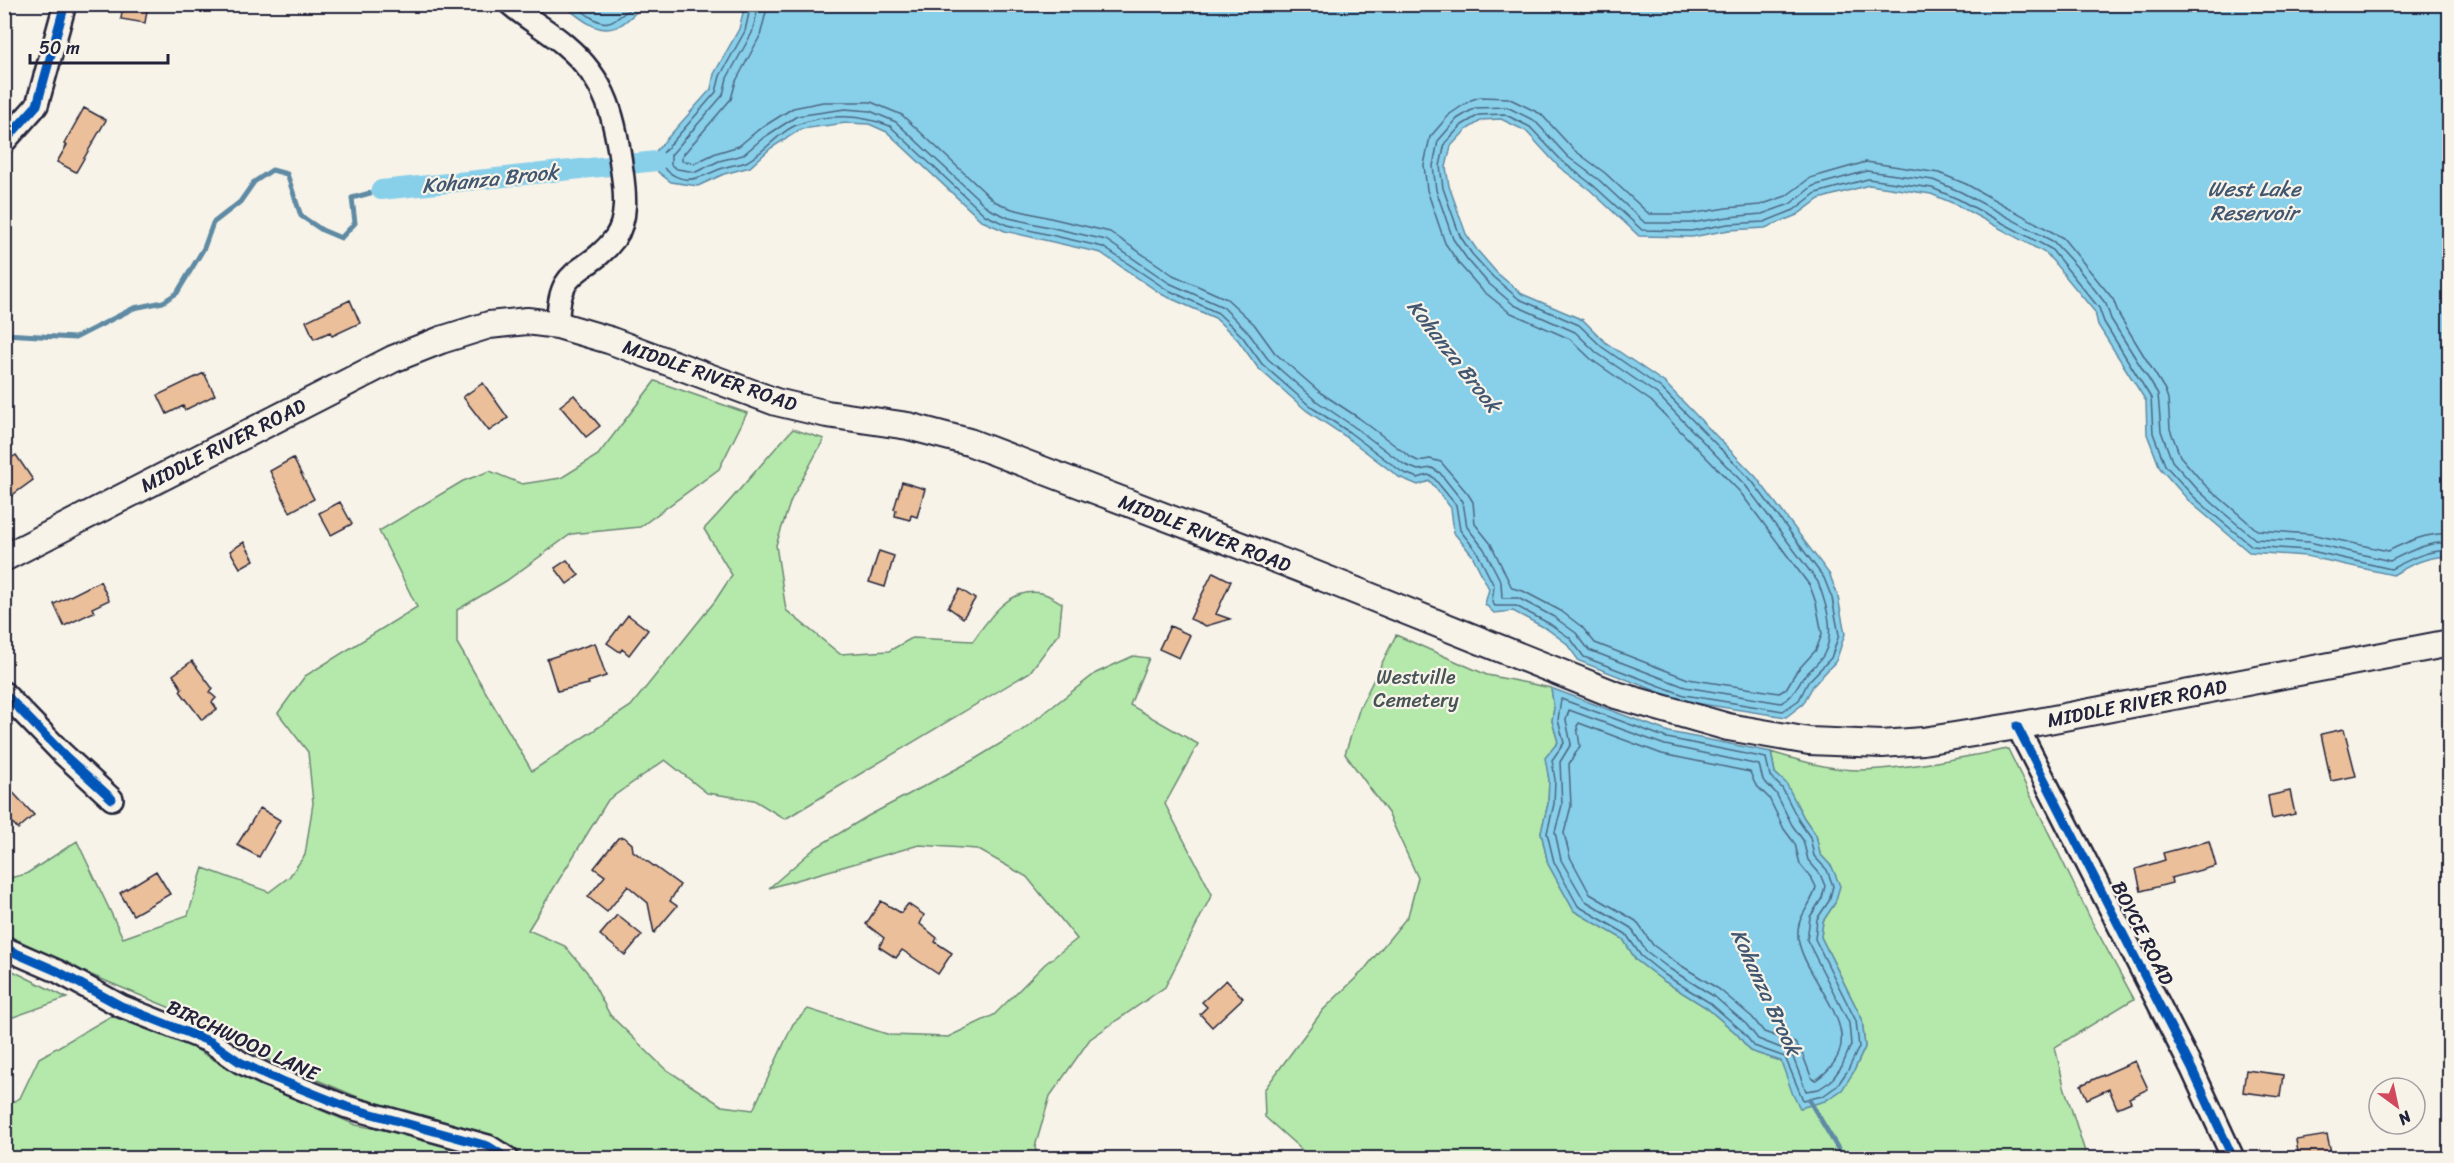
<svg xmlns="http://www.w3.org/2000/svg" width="2454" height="1163" viewBox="0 0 2454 1163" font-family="Sriracha,sans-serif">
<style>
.green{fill:#b4e9ab;stroke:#6b8673;stroke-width:1.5}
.water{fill:#88cfea;stroke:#5f8aa4;stroke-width:1.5}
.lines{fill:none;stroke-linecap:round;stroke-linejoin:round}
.shore{stroke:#4b6781;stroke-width:1.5}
.stream{stroke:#5f8aa4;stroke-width:5}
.canal{stroke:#88cfea;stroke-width:20}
.building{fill:#ebbf9a;stroke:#22223b;stroke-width:1.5}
.minor-casing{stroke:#22223b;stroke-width:26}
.major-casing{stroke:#22223b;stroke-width:30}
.minor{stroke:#f7f3e8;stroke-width:21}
.major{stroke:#f7f3e8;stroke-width:26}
.cycleway-casing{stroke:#f7f3e8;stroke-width:13}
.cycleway{stroke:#0057b8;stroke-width:9}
.labels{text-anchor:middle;stroke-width:4.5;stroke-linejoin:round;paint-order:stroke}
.street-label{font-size:20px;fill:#22223b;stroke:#f7f3e8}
.park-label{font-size:20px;fill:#465457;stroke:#f7f3e8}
.water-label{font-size:21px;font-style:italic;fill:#415670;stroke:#f7f3e8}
</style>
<rect width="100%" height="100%" fill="#f7f3e8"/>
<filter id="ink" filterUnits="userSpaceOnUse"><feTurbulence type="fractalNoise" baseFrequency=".0167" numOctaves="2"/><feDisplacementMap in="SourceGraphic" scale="12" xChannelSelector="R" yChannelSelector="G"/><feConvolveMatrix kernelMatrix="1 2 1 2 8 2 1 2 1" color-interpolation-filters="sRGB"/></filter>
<g filter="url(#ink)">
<path class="green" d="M655,381L747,413L719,469L640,527L571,534L506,581L457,610V643L532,771L631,706L715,601L732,575L704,529C735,497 762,462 793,429L824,439L791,500L776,545L786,610L840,654L889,651L912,638L973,641C989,618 1009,587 1041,593C1048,594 1056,600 1062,603L1059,633L1030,672L785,819L754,800L707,793L665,760L608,800L528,930L565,946L587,972L610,1015L664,1068L722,1106L753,1110L793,1024L808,1009L890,1035L948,1037L994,1015L1045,964L1077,939L1027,877L977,849L919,845L769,888L815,848L868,816L975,759L1021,731L1096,673L1133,656L1149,658L1130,705L1198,744L1165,804L1212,894L1165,987L1090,1039L1050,1096L1035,1147L1038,1158H529L497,1138L365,1100L257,1055L235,1035L89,974L5,934V879L26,874L77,841L123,938L188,915L203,868L269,892L289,877L305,855L313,803L308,752L278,713L305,676L417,607L379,531L463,481L490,471L522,484L561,478L598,455Z
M1396,635L1487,675L1551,688L1554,708L1552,721L1558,742L1546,758L1549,780L1548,804L1541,832L1548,864L1574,911L1623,939L1636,960L1662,980L1707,1008L1737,1034L1750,1051L1781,1061L1787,1076L1853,1073L1865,1047L1862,1019L1821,937L1823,921L1835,903L1832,867L1820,854L1816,835L1804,818L1786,784L1775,773L1771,752C1796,760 1835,771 1862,770C1911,768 1960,758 2008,749L2092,922L2134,999L2055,1047L2064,1086L2087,1158H1311L1265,1117L1264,1090L1323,1010L1363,971L1408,916L1418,878L1388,813L1345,754L1360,707Z
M4,967H5L67,998L5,1020Z
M111,1016L187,1044L247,1079L356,1125L445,1141L490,1158H5V1106L20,1098L39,1058Z"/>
<path class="water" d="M563,5H644C637,11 630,19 622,24C600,39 580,17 563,5Z
M745,5H2449V557C2429,555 2410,565 2393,575L2306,556L2249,552L2216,524L2189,501L2160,468L2147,434L2146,401L2098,325L2095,312L2047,254L1955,204L1931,194L1869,185L1819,199L1797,215L1765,228L1729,230L1692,237L1639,236L1590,190L1559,167L1526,131L1501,119L1482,120L1466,130L1451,146L1446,167L1449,186L1466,234L1477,250L1497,273L1522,294L1583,320L1605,342L1665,383L1756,477L1830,575L1838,597L1845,634L1836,661L1813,686L1803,704L1786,717L1682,701L1579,661L1566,643L1547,629L1513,611L1494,613L1485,604L1489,589L1472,555L1454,533L1451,508L1430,481L1418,485L1399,477L1345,436L1307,411L1258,368L1238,340L1215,318L1163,295L1101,253L1005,231L982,221L887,132L869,124L846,123L801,129L771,148L750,167L724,174L698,186L671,182L658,172L656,151L711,89L714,74L739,29Z
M1551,688L1669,732L1771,752L1775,773L1786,783L1804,818L1816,835L1820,854L1832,867L1840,886L1835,903L1823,921L1821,937L1862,1019L1865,1047L1853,1073L1842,1090L1825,1101L1800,1108L1793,1095L1781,1061L1750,1051L1737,1034L1707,1008L1662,980L1636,960L1623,939L1574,911L1548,864L1541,832L1548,804L1549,780L1545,758L1558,742L1552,721L1554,708Z"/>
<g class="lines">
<path class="shore" d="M573,4C603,27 606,30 635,4
M751,4L745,31L720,76L716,92L663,153L664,168C686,189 701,176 723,168C731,165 739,165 746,162C763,154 779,131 799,124C827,113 862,115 890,126L985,215L1007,225L1103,247L1166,289L1218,313L1242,336L1262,364L1311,407L1349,432L1402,472L1418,478L1428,475L1433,477L1456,505L1460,530L1477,552L1494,586L1492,602L1495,606H1516L1550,624L1570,638L1584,657L1684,695L1783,711L1799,700L1808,682L1831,658L1839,635L1832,598L1824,578L1752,481L1661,388L1602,347L1579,325L1519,299L1493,277L1472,254L1460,236L1443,188L1440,166L1445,143L1462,125L1479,115L1504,114L1530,127L1563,162L1594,186L1642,230L1691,231L1728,224L1764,222L1794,210L1816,193L1868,179L1932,188L1958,199L2051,249L2099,308L2104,322L2151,398L2153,433L2165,465L2193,496L2220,520L2252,546L2307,550L2391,569C2409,560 2428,549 2450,551
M759,4L752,33L727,78L723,95L671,155V165L677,169L696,172L719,161L743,155L763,138L797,116L845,109L870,111L896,122L989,209L1009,218L1106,240L1169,283L1223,307L1247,331L1268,359L1315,400L1353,426L1405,465L1418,470L1432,468L1440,473L1463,502L1467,527L1484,549L1501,582L1502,598H1518L1554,617L1576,633L1589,650L1685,687L1781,703C1793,697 1795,689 1802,679C1809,670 1819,664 1824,654C1836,632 1826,604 1818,582L1746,486L1657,394L1597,353L1575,332L1514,305L1488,283L1467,259L1453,239L1436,190L1433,166L1438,141L1457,119L1475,108L1507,107L1535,121L1568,157L1599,180L1645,223H1691L1728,217L1762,214L1790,204L1813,186L1867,171L1933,180L1961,192L2054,242L2076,266L2106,304L2111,319L2158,394L2161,431L2172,461L2199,491L2225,514L2255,539L2309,542L2390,561C2408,552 2428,541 2450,543
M768,4L760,36L736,81L731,99L682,156V161L695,163L716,153L739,146L758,130L793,108L823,102H871L902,115L994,201L1012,209L1110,232L1173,275L1227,299L1254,324L1275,353L1321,393L1359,418L1410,457L1418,461L1430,459L1441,462L1468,494L1473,502L1475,524L1491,544L1512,588L1523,591L1561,611L1582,627L1595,643L1688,679L1779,693L1786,689L1796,672L1816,650L1822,634L1816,603L1810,586L1740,492L1651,401L1592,360L1570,339L1509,312L1482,290L1460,265L1445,243L1427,190L1424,165L1430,137L1450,114L1471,100L1480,97L1508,98L1541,114L1574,150L1605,173L1649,214H1690L1726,208L1760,205L1786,196L1810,178L1866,162L1939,173L1966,184L2063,238L2113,299L2119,315L2165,390L2168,399L2170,429L2180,456L2205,485L2257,530L2311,534L2388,551C2407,542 2428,532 2450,534
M1561,699L1667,738L1766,758L1770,776L1782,788L1799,821L1810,837L1814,856L1827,870L1833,886L1829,901L1817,919L1815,939L1856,1021L1859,1047L1848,1070L1837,1086L1823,1096L1803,1100L1785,1057L1754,1046L1741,1030L1710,1003L1665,975L1641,956L1626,934L1578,906L1554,862L1547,833L1554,804L1555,780L1552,760L1564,743L1558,720Z
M1569,710L1665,745L1759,765L1763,780L1776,793L1792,825L1803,840L1808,860L1820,874L1825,886L1822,898L1810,917L1807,940L1849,1023L1851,1045L1842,1066L1831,1081L1819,1089L1806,1091L1791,1052L1758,1039L1746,1024L1715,997L1670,969L1646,951L1631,928L1584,900L1561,860L1555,832L1562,805L1560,762L1571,744L1566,720Z
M1579,723L1662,754L1750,772L1755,784L1769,798L1784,829L1795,844L1800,864L1812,879L1816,887C1812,907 1793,917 1799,943C1810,989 1877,1038 1816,1080L1812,1079L1802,1053L1795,1043L1764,1032L1752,1017L1720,990L1674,961L1653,945L1636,921L1590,894L1570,857L1564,833L1571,806L1569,764L1580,746L1577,726Z"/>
<path class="stream" d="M4,334L75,338L134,308L163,302L177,293L204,248L213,223L240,202L254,182L272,170L287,174L301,216L322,230L341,238L355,223L352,198L381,190
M1809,1100L1840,1152L1841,1158"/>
<path class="canal" d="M381,190L657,161"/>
</g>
<path class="building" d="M123,4H148L145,23L121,19Z
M84,108L106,120L76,172L57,162L67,145L64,144Z
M350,300L360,323L332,336L330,332L314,339L306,321Z
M204,373L215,395L185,410L183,406L167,414L158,395Z
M483,383L508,418L489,431L463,397Z
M574,395L600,426L586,437L560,406Z
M16,455L33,480L4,501V463Z
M293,458L314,499L290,512L270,471Z
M902,482L925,489L917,517L911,515L910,520L895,516L896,510L894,509Z
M340,502L352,524L331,535L319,513Z
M244,542L254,560L240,568L230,551Z
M879,551L894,556L885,587L869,582Z
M567,560L579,575L567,584L555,568Z
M1213,572L1231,581L1216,614L1230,619L1206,626L1190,619Z
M100,581L109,600L92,608L94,612L64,626L54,604Z
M960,589L975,599L963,618L948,607Z
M628,615L648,630L629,655L622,649L620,652L607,643Z
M1170,626L1190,635L1179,658L1159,649Z
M595,643L606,676L588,682L589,684L557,691L547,659Z
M192,661L213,689L209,692L216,698L212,702L217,709L202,720L180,691L182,689L173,675Z
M2344,729L2356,776L2331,781L2321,734Z
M4,783L34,815L18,829L11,821L4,827Z
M2290,791L2295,814L2272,819L2268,796Z
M260,808L280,820L259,857L237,845Z
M624,837L632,844L633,851L680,885L670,901L677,906L654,933L648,903L628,886L607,912L588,897L605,876L594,868L618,838Z
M2209,841L2216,866L2171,878L2172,883L2141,891L2136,869L2165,860L2163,853Z
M156,871L170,894L133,915L120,893Z
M881,901L901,913L908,904L924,915L920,924L937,938L935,942L952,953L938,974L902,950L896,958L879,947L884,938L866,924Z
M617,915L642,935L625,955L600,935Z
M1226,980L1243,998L1212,1027L1200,1014L1207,1007L1202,1002Z
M2135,1061L2148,1089L2129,1098L2131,1102L2117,1108L2109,1089L2087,1099L2081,1085Z
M2246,1070L2283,1075L2280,1097L2243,1092Z
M2327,1135L2332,1158H2299L2296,1140Z"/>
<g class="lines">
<g class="minor-casing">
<path id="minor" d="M510,4C527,19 548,30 565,45C608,81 615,119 622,171C625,192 628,220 615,238C586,277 557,263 558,325
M4,142L37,105L65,4
M4,693L62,753L112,799
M2017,726L2192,1069L2233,1158
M4,948L57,971L121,1006L211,1042L240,1062L267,1075L347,1107L488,1146L507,1158"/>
</g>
<g class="major-casing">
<path id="major" d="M4,558L393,359L441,340L489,325L527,321L558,325L609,340L776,402L827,414L908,426L969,442L1299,568L1616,695L1728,727L1809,741L1882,744L1923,741L2017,726L2450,643"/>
</g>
<use href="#minor" class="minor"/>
<use href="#major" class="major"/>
<g class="cycleway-casing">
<path id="cycleway" d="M4,142L37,105L65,4
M4,693L62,753L112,799
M2017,726L2192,1069L2233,1158
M4,948L57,971L121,1006L211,1042L240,1062L267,1075L347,1107L488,1146L507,1158"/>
</g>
<use href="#cycleway" class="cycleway"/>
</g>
</g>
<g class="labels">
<g class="street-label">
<text transform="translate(710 375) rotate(19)" y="7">MIDDLE RIVER ROAD</text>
<text transform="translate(223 445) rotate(-27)" y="7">MIDDLE RIVER ROAD</text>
<text transform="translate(1205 533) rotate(21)" y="7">MIDDLE RIVER ROAD</text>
<text transform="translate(2137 703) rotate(-11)" y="7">MIDDLE RIVER ROAD</text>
<text transform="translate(2143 933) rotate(63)" y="7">BOYCE ROAD</text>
<text transform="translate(243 1040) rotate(25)" y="7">BIRCHWOOD LANE</text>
</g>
<g class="park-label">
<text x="1416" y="684">Westville<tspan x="1416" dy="23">Cemetery</tspan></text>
</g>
<g class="water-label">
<text transform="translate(490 179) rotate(-6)" y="7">Kohanza Brook</text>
<text x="2254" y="196">West Lake<tspan x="2254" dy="24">Reservoir</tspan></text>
<text transform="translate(1454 356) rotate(52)" y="7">Kohanza Brook</text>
<text transform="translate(1766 992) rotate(65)" y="7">Kohanza Brook</text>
</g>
</g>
<rect width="2454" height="1163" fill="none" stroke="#f7f3e8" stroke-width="24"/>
<rect x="12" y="12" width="2430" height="1139" fill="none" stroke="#22223b" stroke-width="2" filter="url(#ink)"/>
<g transform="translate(2397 1106) rotate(147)"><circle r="28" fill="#f7f3e8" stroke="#a29fa3" stroke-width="1.5"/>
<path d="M0-4.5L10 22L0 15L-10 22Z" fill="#d1495b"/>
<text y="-9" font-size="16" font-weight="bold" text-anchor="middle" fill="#22223b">N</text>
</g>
<path d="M30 54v9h138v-9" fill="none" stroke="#22223b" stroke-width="3"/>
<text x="39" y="54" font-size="18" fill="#22223b" stroke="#f7f3e8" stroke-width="4.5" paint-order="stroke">50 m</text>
</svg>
